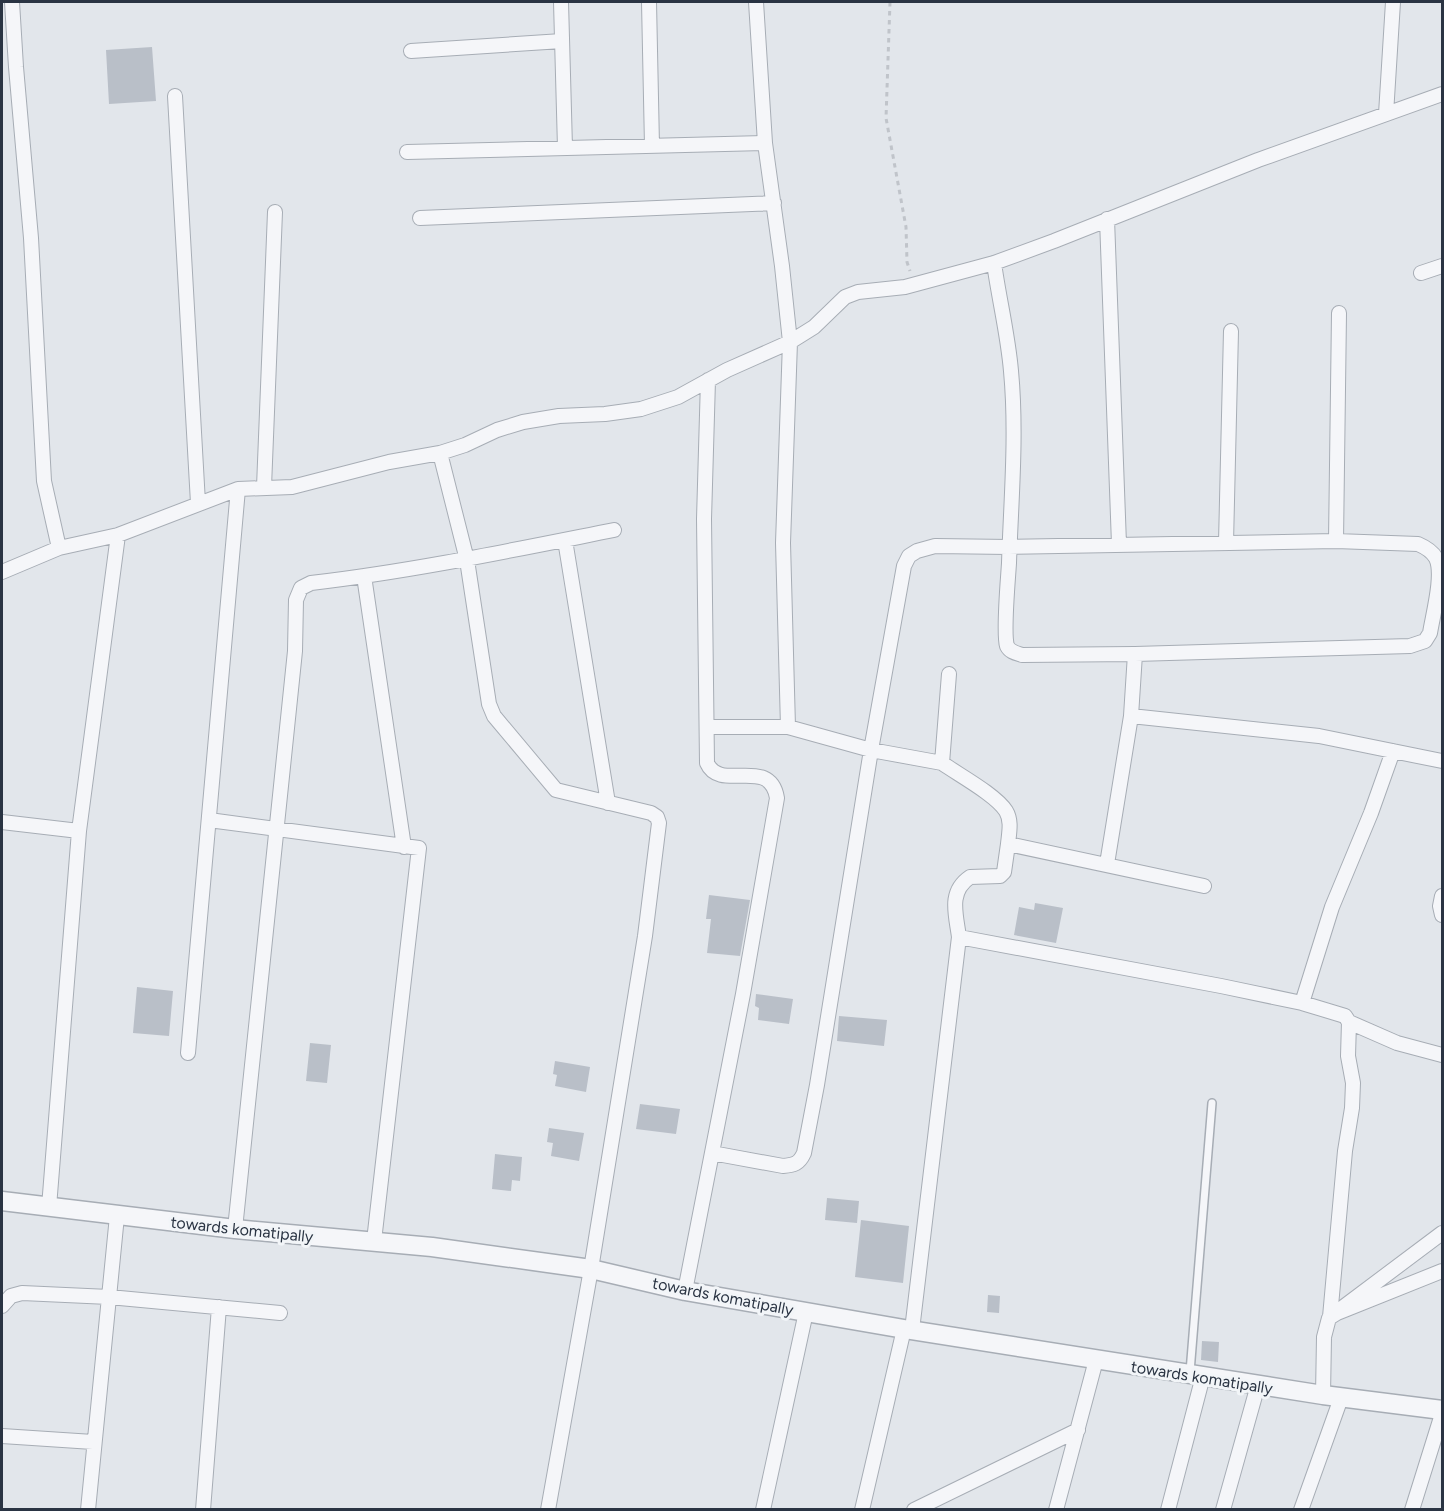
<svg xmlns="http://www.w3.org/2000/svg" width="1444" height="1511" viewBox="0 0 1444 1511" font-family="Figtree,sans-serif">
<style>
.building{fill:#b9bfc8}
.lines{fill:none;stroke-linecap:round;stroke-linejoin:round}
.service-casing{stroke:#a7adb5;stroke-width:10}
.minor-casing{stroke:#a7adb5;stroke-width:16}
.tertiary-casing{stroke:#a7adb5;stroke-width:21}
.path{stroke:#c0c4ca;stroke-width:3;stroke-dasharray:4.5 4.5;stroke-linecap:butt}
.service{stroke:#f5f6f9;stroke-width:7}
.minor{stroke:#f5f6f9;stroke-width:14}
.tertiary{stroke:#f5f6f9;stroke-width:18}
.labels{text-anchor:middle;stroke-width:6;stroke-linejoin:round;paint-order:stroke}
.street-label{font-size:16px;fill:#2a3443;stroke:#f2f5f8}
</style>
<rect width="100%" height="100%" fill="#e2e6eb"/>
<path class="building" d="M152,47L156,101L109,104L106,50Z
M709,895L750,900L740,956L707,953L711,919H706Z
M1035,903L1063,908L1056,943L1014,935L1019,907L1034,910Z
M137,987L173,991L169,1036L133,1033Z
M756,994L793,999L789,1024L758,1020L759,1008L755,1006Z
M839,1016L887,1020L884,1046L837,1041Z
M310,1043L331,1045L327,1083L306,1081Z
M555,1061L590,1067L586,1092L555,1086L557,1075L553,1074Z
M640,1104L680,1109L676,1134L636,1129Z
M549,1128L584,1133L579,1161L551,1156L553,1143L547,1142Z
M495,1154L522,1157L520,1181L512,1180L511,1191L492,1189Z
M827,1198L859,1201L857,1223L825,1220Z
M861,1220L909,1226L903,1283L855,1277Z
M988,1295L1000,1296L999,1313L987,1312Z
M1202,1341L1219,1342L1218,1362L1201,1360Z"/>
<g class="lines">
<g class="service-casing">
<path id="service" d="M1190,1372L1212,1103"/>
</g>
<g class="minor-casing">
<path id="minor" d="M12,2L16,67L31,238L44,481L59,548
M561,2L565,148
M649,2L652,146
M756,2L765,143L782,266L790,342L783,543L788,727
M411,51L562,41
M175,96L198,503
M1386,114L1393,2
M407,152L765,143
M420,218L774,203
M1107,219L1119,544
M1421,273L1442,266
M440,453L467,560L489,704L494,716L556,790L651,813L657,817L659,823L645,936L591,1269L548,1510
M264,487L275,212
M565,540L608,803
M1336,541L1339,313
M1226,543L1231,331
M2,572L59,548L118,535L238,489L292,487L389,462L440,453L465,445L497,430L523,422L559,416L605,414L641,409L678,397L727,370L790,342L814,327L845,297L858,292L905,287L994,263L1054,241L1258,160L1442,94
M364,576L404,847
M949,674L942,763C959,775 996,795 1006,811C1012,821 1009,833 1008,844L1204,886
M1131,716L1319,736L1442,761
M707,727H788L871,750L942,763
M209,820L419,848L374,1241
M2,822L79,831
M1008,844L1004,872L1000,876L970,877C948,892 956,914 959,937L1221,986L1302,1003L1345,1016L1349,1022L1348,1056L1353,1083L1352,1108L1345,1151L1330,1317L1442,1233
M1107,864L1131,716L1135,654
M1442,896L1440,906L1442,915
M1302,1003L1332,907L1371,813L1393,751
M1349,1022L1397,1043L1442,1055
M188,1053L238,489
M712,1153L783,1166C794,1165 799,1164 804,1153L817,1085L871,750L904,566L909,556L917,551L935,546L1009,547L1336,541L1418,544C1425,547 1432,551 1436,558C1444,574 1433,614 1430,633L1425,641L1410,646L1135,654L1022,655C1016,653 1010,652 1007,646C1003,633 1008,580 1009,563C1011,500 1017,435 1011,371C1008,335 999,299 994,263
M49,1207L79,831L118,535
M235,1229L295,651L296,600L301,588L311,583C413,571 513,550 614,530
M685,1291L743,994L777,798C770,755 720,793 707,763L704,519L708,380
M2,1306L11,1296L22,1293L109,1297L280,1313
M912,1330L959,937
M1323,1395L1324,1337L1329,1318L1337,1313L1442,1271
M2,1436L93,1442
M88,1510L117,1216
M203,1510L219,1307
M763,1510L806,1312
M862,1510L904,1329
M914,1510L1078,1430
M1056,1510L1096,1360
M1168,1510L1203,1376
M1223,1510L1258,1385
M1301,1510L1341,1398
M1412,1510L1442,1414"/>
</g>
<g class="tertiary-casing">
<path id="tertiary" d="M2,1201L235,1229L432,1247L591,1269L685,1291L904,1329L1323,1395L1442,1410"/>
</g>
<path class="path" d="M890,2L886,118L906,227L907,262L910,271"/>
<use href="#service" class="service"/>
<use href="#minor" class="minor"/>
<use href="#tertiary" class="tertiary"/>
</g>
<g class="labels">
<g class="street-label">
<text transform="translate(242 1229) rotate(6)" y="6">towards komatipally</text>
<text transform="translate(723 1296) rotate(11)" y="6">towards komatipally</text>
<text transform="translate(1202 1377) rotate(9)" y="6">towards komatipally</text>
</g>
</g>
<rect width="1444" height="1511" fill="none" stroke="#2a3443" stroke-width="6"/>
</svg>
